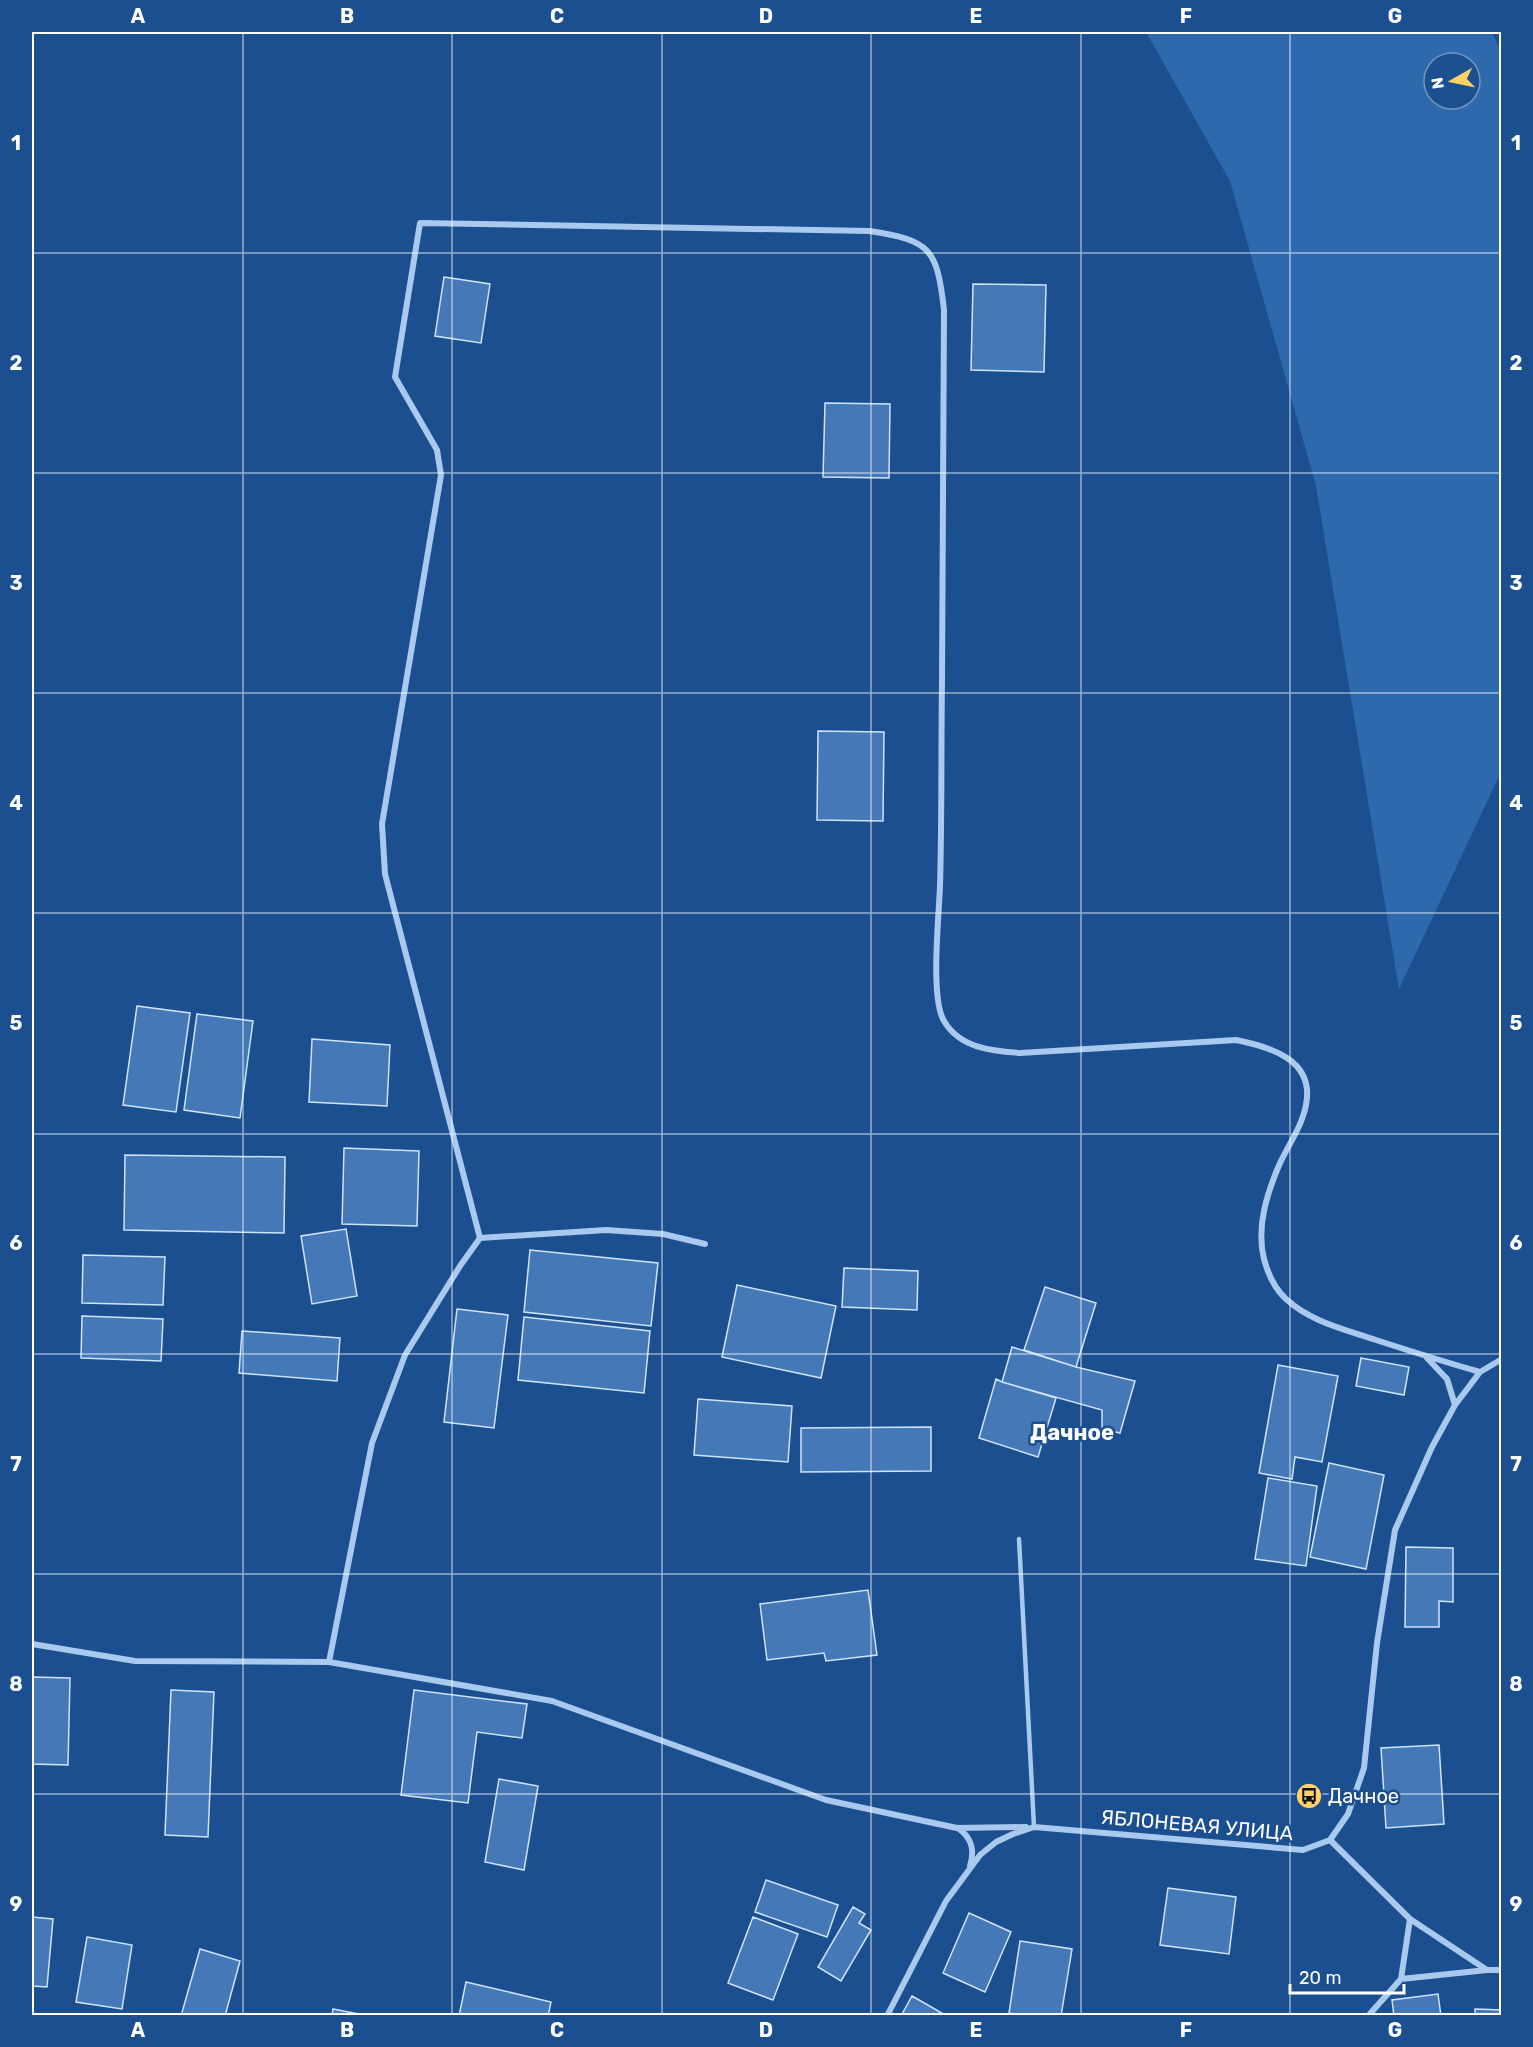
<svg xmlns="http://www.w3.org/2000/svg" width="1533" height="2047" viewBox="0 0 1533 2047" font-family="Rubik,sans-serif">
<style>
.green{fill:#2e69ad;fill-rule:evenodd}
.building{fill:#4478b7;stroke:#cfe3fa;stroke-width:1.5}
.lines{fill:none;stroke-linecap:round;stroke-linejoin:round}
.lane{stroke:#a9c9ee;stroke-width:4.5}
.street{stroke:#a9c9ee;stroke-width:6}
.grid{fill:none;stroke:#fff;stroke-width:1.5;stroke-opacity:0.55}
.labels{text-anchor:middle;stroke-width:5;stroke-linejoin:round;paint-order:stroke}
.poi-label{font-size:20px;fill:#fff;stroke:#1b4f8f;text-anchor:start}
.street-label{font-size:20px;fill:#fff;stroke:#1b4f8f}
.quarter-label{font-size:22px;font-weight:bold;fill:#fff;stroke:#1b4f8f}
.neatline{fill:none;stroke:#fff;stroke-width:2}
.grid-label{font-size:20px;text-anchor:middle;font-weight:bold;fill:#fff}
</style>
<rect width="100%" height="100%" fill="#1b4f8f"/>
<path class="green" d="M1146,32H1492L1501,52V772L1399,989L1316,486L1230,181ZM1434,63H1470V99H1434Z"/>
<path class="building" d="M444,277L490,284L481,343L435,336Z
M973,284L1046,285L1044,372L971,370Z
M825,403L890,404L889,478L823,477Z
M818,731L884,732L883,821L817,820Z
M137,1006L190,1013L176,1112L123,1105Z
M197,1014L253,1021L240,1118L184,1110Z
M312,1039L390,1045L387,1106L309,1102Z
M344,1148L419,1151L417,1226L342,1224Z
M125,1155L285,1157L284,1233L124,1230Z
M346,1229L357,1296L312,1304L301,1236Z
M530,1250L658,1263L651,1326L524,1312Z
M83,1255L165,1257L163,1305L82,1303Z
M844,1268L918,1271L917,1310L842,1307Z
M737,1285L836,1306L821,1378L722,1357Z
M1045,1287L1096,1303L1076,1367L1024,1350Z
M457,1309L508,1315L494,1428L444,1422Z
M82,1316L163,1319L161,1361L81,1358Z
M524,1317L650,1331L644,1393L518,1380Z
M242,1331L340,1338L337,1381L239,1373Z
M1012,1347L1076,1367L1135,1381L1120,1433L1102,1429V1410L1002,1382Z
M1361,1358L1409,1367L1404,1395L1356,1386Z
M1278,1365L1338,1376L1322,1462L1295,1457L1292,1479L1259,1473Z
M996,1379L1002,1382L1056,1398L1038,1457L979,1438Z
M698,1399L792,1406L788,1462L694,1455Z
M931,1427V1471L801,1472V1428Z
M1329,1463L1384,1475L1366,1569L1310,1557Z
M1268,1478L1317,1486L1306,1566L1255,1559Z
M1406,1547L1453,1548V1602L1439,1601V1627H1405Z
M868,1590L877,1655L826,1661L824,1653L767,1660L760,1604Z
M32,1677L70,1678L68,1765L32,1764Z
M171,1690L214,1692L208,1837L165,1835Z
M414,1690L527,1704L522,1738L477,1732L468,1803L401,1795Z
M1439,1745L1444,1824L1386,1828L1381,1748Z
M499,1779L538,1786L524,1870L485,1862Z
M766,1880L838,1905L827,1937L755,1912Z
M1168,1888L1236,1897L1229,1954L1160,1945Z
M853,1907L865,1914L859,1923L871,1930L841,1981L818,1967Z
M969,1913L1011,1932L985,1992L943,1973Z
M32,1917L53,1919L47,1987L32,1986Z
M753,1917L798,1934L773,2000L728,1983Z
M87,1937L132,1945L122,2009L76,2002Z
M1020,1941L1072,1949L1061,2016H1025L1009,2013Z
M200,1949L240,1961L225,2016H181Z
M466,1982L551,2002L548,2016H459Z
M1438,1994L1441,2016H1394L1392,2000Z
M912,1996L947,2016H901Z
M333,2009L369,2016H332Z
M1475,2009L1502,2010V2016H1475Z"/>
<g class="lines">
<path class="lane" d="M1019,1539L1034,1827"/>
<path class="street" d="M480,1238L385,874L382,824L441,475L437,450L395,377L420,223L869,231C931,240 937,249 944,310C944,434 943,558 942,682C941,750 942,818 940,886C939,916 930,998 944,1021C960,1048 991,1051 1020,1053L1236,1040C1271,1047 1315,1060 1306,1105C1302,1126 1289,1144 1280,1163C1267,1193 1256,1227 1264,1259C1268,1274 1274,1288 1286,1299C1311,1322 1344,1329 1376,1340C1410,1351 1445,1362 1480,1372
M1427,1358L1447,1379L1455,1405
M32,1644L135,1661L329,1662L552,1701L826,1800L957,1828L1026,1827
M329,1662L372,1443L405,1355L460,1266L480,1238L606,1230L663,1234L705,1244
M958,1828C972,1838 975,1850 970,1866
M1330,1840L1410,1919L1487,1970H1502
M1401,1979L1487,1970
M887,2016L946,1901L980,1855L996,1842L1013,1834L1034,1827L1303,1850L1330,1840L1348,1814L1364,1768L1377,1643L1395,1530L1432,1447L1455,1405L1480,1372L1502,1359
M1368,2016L1401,1979L1410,1919"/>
</g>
<path class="grid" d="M243,32V2016M452,32V2016M662,32V2016M871,32V2016M1081,32V2016M1290,32V2016M32,253H1502M32,473H1502M32,693H1502M32,913H1502M32,1134H1502M32,1354H1502M32,1574H1502M32,1794H1502"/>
<defs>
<g id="bus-disc" transform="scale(1.35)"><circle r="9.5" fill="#ffd166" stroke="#1b4f8f"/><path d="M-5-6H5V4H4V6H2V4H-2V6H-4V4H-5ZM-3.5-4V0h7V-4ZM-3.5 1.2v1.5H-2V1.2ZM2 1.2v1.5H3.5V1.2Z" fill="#111"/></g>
</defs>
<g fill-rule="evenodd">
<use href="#bus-disc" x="1309" y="1796"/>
</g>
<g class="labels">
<g class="poi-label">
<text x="1328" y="1803">Дачное</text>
</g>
<g class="street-label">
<text transform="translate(1197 1825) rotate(5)" y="7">ЯБЛОНЕВАЯ УЛИЦА</text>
</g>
<g class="quarter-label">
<text x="1072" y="1440">Дачное</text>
</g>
</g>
<rect width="1533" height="2047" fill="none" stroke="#1b4f8f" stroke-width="66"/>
<g transform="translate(1452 81) rotate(261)"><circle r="28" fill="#1b4f8f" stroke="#7695bc" stroke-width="1.5"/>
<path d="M0-4.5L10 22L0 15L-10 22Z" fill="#ffd166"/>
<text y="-9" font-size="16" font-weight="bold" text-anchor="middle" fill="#ffffff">N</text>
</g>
<path d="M1290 1984v9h114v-9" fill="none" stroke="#ffffff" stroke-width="3"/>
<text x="1299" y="1984" font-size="18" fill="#ffffff" stroke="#1b4f8f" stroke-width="4.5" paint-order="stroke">20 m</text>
<rect x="33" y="33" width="1467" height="1981" class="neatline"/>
<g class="grid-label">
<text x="138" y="23">A</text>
<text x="347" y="23">B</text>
<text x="557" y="23">C</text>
<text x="766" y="23">D</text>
<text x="976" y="23">E</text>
<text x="1186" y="23">F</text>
<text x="1395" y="23">G</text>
<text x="16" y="150">1</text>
<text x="1516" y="150">1</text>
<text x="16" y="370">2</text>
<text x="1516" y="370">2</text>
<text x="16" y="590">3</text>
<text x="1516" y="590">3</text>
<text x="16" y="810">4</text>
<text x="1516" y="810">4</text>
<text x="16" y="1030">5</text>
<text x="1516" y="1030">5</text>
<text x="16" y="1250">6</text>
<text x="1516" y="1250">6</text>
<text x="16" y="1471">7</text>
<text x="1516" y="1471">7</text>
<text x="16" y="1691">8</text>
<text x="1516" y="1691">8</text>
<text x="16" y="1911">9</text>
<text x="1516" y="1911">9</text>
<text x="138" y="2037">A</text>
<text x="347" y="2037">B</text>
<text x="557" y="2037">C</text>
<text x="766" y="2037">D</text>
<text x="976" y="2037">E</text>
<text x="1186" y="2037">F</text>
<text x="1395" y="2037">G</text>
</g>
</svg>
